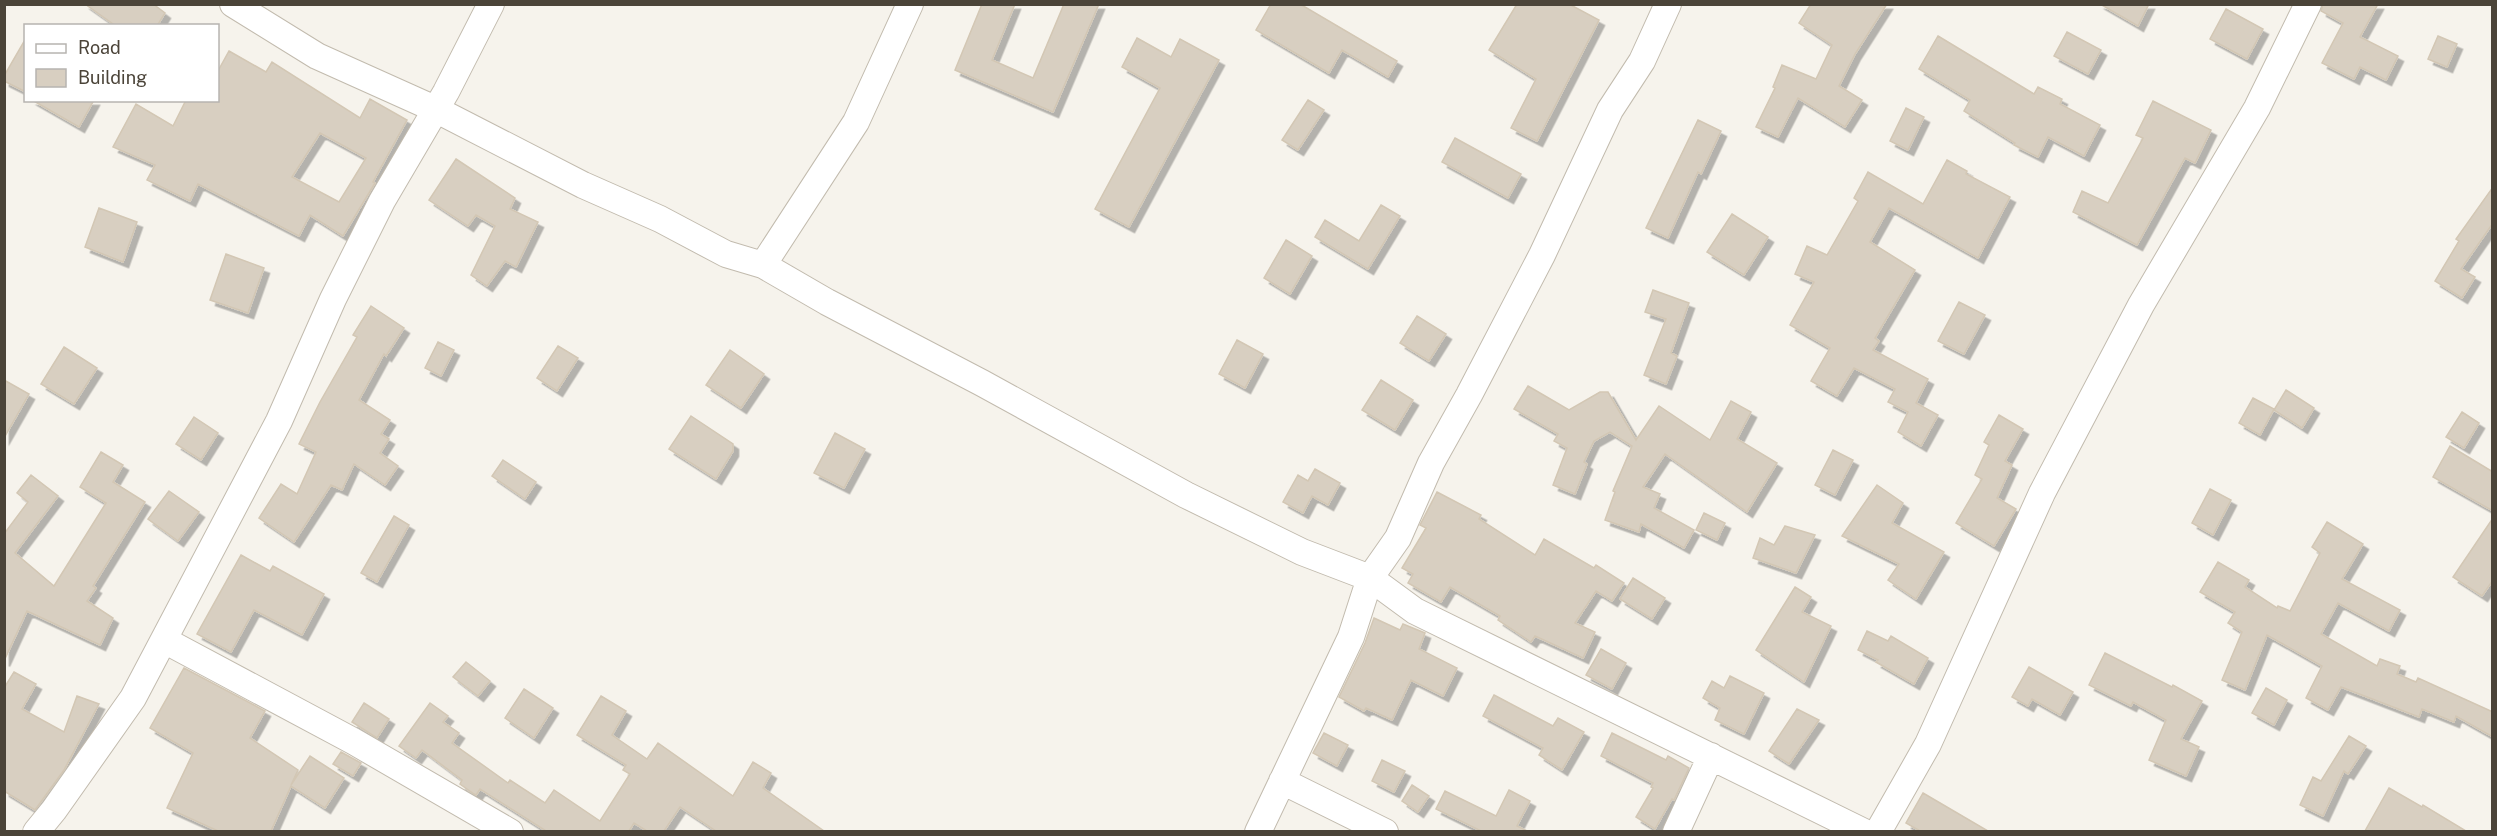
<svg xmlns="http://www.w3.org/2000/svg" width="2497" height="836" viewBox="0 0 2497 836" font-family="'Public Sans',sans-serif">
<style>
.building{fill:#d8cfc1;stroke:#d3c7b4;stroke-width:1.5;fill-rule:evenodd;filter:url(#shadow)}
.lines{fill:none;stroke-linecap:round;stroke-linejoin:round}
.street-casing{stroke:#c2bbae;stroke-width:28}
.street{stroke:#fff;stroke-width:26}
</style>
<defs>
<filter id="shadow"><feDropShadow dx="5.5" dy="5.5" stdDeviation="0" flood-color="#0004"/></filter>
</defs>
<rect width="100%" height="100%" fill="#f6f3ec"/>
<path class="building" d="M85,4H153L165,13L157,26H116Z
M982,4H1015L992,60L1033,78L1064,4H1099L1053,112L955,70Z
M1271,4H1300L1397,61L1388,77L1342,50L1329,73L1256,30Z
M1517,4H1569L1599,20L1537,141L1511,128L1536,79L1489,50Z
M1811,4H1887L1855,54L1839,86L1862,100L1845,127L1798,98L1778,137L1756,127L1775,88L1773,87L1782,65L1816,79L1832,45L1799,23Z
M2100,4H2149L2138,26Z
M2323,4H2378L2360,37L2398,56L2386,80L2360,67L2354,79L2322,63L2343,23L2321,11Z
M2226,9L2263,29L2247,59L2210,39Z
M2067,32L2101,50L2088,74L2054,56Z
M1938,36L2034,94L2038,87L2062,99L2060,104L2100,125L2084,156L2048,137L2038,157L2014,145L2015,143L1964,111L1970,100L1919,69Z
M2438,36L2457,44L2447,67L2428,59Z
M26,38V92L4,81V76Z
M1137,38L1171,57L1180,39L1219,60L1129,227L1095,209L1160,88L1122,67Z
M229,51L266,72L272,62L360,118L370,99L407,120L373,182L375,183L343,236L310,215L299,236L198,184L190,201L147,180L155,165L113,147L136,104L173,126L186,100H218V71ZM320,133L366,158L339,202L292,177Z
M32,100H94L79,127Z
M1308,100L1324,110L1298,150L1282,140Z
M2153,101L2211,130L2195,163L2185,158L2137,245L2073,212L2082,191L2108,203L2143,138L2136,135Z
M1906,108L1924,117L1908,150L1890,141Z
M1698,120L1721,131L1701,174L1698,172L1668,238L1646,228Z
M1455,138L1521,174L1508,198L1442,162Z
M456,159L515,198L510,209L538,222L516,267L505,261L487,286L471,275L495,226L476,215L468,226L429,200Z
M1947,160L1967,171L1966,174L2010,197L1978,258L1889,208L1870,242L1915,270L1875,338L1879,341L1873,350L1928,379L1916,403L1938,415L1921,446L1898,432L1908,412L1888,402L1895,389L1854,368L1837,396L1811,381L1830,348L1790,325L1814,282L1795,274L1807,246L1827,255L1858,201L1854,198L1868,172L1923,204Z
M2493,187V223L2461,269L2475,277L2462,298L2435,281L2459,241L2456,239Z
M1381,205L1400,216L1368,269L1315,237L1325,220L1359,241Z
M99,208L137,222L123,262L85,247Z
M1732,214L1768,237L1744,275L1707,252Z
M1286,240L1312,256L1290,294L1264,278Z
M226,254L264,268L248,313L210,300Z
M1653,290L1689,303L1671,353L1677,356L1666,384L1644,375L1666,319L1645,312Z
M1959,302L1985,315L1964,354L1938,341Z
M371,306L404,328L386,356L384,354L359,400L390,420L381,434L389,439L380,453L398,466L385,485L354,464L342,490L331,485L294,542L259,518L281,484L297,494L316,452L299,444L320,402L357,337L353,335Z
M1417,316L1446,334L1429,361L1400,343Z
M1237,340L1263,354L1245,388L1219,374Z
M438,342L454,350L441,376L425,368Z
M558,346L578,358L557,391L537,378Z
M64,347L97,368L74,404L41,384Z
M730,350L764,374L741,408L706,385Z
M4,380L29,394L4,438Z
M1381,380L1413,400L1395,430L1362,410Z
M1528,386L1569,410L1600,392H1608L1636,440L1659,406L1710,440L1731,401L1751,412L1737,439L1777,463L1747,512L1665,454L1643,487L1660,494L1654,508L1694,530L1684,548L1641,524L1639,532L1605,520L1615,492L1613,491L1632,446L1610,432L1594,441L1584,462L1587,464L1575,494L1553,485L1567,448L1554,441L1558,434L1514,409Z
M2286,390L2314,408L2302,428L2274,410Z
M2253,398L2274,409L2260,435L2239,423Z
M2462,412L2479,423L2464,448L2446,437Z
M1999,415L2023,429L2005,461L2012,465L1997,498L2016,509L1994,546L1956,523L1982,479L1975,475L1989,445L1984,442Z
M691,416L733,444V451L716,479L669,449Z
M194,417L218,433L201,460L176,444Z
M835,433L865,449L844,488L814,473Z
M2450,446L2493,472V511L2433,477Z
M1833,450L1853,460L1835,495L1815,485Z
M101,452L123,465L113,482L145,502L93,586L96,588L87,601L113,618L100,645L27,611L4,661V534L28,502L17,493L31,475L58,496L15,553L54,586L106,503L80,487Z
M503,460L536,482L525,499L492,476Z
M1315,469L1340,483L1328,505L1312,496L1303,513L1283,502L1298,475L1308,481Z
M1877,485L1903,503L1892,523L1944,552L1916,599L1888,580L1899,564L1842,536Z
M2210,489L2231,500L2213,535L2192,523Z
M169,491L199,512L178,541L148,519Z
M1437,492L1481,515L1479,519L1535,555L1544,539L1594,568L1596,565L1624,583L1612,601L1596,591L1575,623L1595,632L1583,658L1535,636L1531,642L1498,620L1500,616L1450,587L1441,602L1408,583L1413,574L1402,568L1426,528L1420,525Z
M1704,513L1725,523L1717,540L1696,530Z
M394,516L409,525L377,582L361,573Z
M2493,518V580L2482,596L2453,577Z
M2327,522L2363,544L2342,579L2400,610L2389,631L2338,603L2321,634L2377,666L2380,659L2400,666L2397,674L2416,682L2418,678L2493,712V737L2456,716L2454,722L2422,709L2419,717L2341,687L2328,710L2306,698L2322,666L2267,635L2245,690L2222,680L2242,632L2228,623L2235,612L2200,592L2218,562L2249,580L2245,587L2277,608L2278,606L2290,611L2320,553L2312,547Z
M1785,526L1815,535L1796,573L1753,558L1760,538L1774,545Z
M241,555L270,571L273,566L324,594L302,635L254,610L231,652L197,634Z
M1633,578L1665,598L1652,619L1620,599Z
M1795,587L1811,597L1802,612L1831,626L1804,682L1756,650Z
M1374,618L1400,630L1403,624L1425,633L1419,649L1457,668L1443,696L1411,680L1392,720L1366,708L1364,711L1339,697L1365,643Z
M1867,631L1888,641L1891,636L1928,658L1914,684L1876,662L1878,660L1858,650Z
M1601,649L1626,663L1612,689L1586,675Z
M2105,653L2172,687L2173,685L2202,701L2181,739L2199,747L2186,776L2149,760L2166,720L2133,702L2131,706L2089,685Z
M466,662L490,681L478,696L453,677Z
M2029,667L2073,692L2060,715L2032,699L2028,706L2012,697Z
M184,668L265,711L250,738L298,770L291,785L310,756L344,778L325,808L291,786L271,831H218L167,808L193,753L150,728Z
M14,672L36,684L22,709L64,732L77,696L99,704L64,770L35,810L4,791V688Z
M1730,676L1764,693L1744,734L1715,720L1720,708L1703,698L1712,681L1724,688Z
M2266,688L2287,700L2274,725L2252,713Z
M524,689L553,708L534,738L505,718Z
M1494,695L1553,726L1558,718L1584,732L1562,770L1539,755L1543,748L1483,716Z
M601,696L626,711L612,735L647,759L658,743L733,796L753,762L771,773L763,788L824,831H716L680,807L664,831H647L634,823L629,831H546L480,789L476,795L474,794L460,784L462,780L422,750L416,758L399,746L430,703L448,716L443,722L459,733L452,743L508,783L510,780L545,803L554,790L600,821L630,774L623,770L626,765L577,735Z
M364,703L389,719L377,738L352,722Z
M1797,709L1819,720L1789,764L1769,751Z
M1324,733L1348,745L1337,766L1313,753Z
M1612,733L1666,760L1668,756L1689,768L1674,800L1672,799L1655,829L1636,817L1653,788L1651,787L1653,783L1601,756Z
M2349,736L2366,746L2348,774L2344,771L2323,816L2300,805L2313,777L2321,781Z
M341,752L361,763L353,776L333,764Z
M1382,760L1405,771L1394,792L1372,781Z
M1412,785L1429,796L1418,812L1402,801Z
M2389,788L2422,807L2423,805L2466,831H2365Z
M1509,790L1530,801L1517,826L1527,831H1481L1436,809L1445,791L1496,816Z
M1923,793L1988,831H1920L1906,823Z"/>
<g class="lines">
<g class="street-casing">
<path id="street" d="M233,4L317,56L435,109L583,185L660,219L726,254L763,265L827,302L982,383L1186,495L1302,552L1370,578L1415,611L1864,832
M763,265L856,122L910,4
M164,640L353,741L510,832
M1282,781L1385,832
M36,832L54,810L133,698L279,421L333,299L382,201L446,92L491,4
M1258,832L1351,637L1370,578L1398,538L1431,463L1469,395L1542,255L1610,110L1642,61L1668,4
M1676,832L1711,756
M1878,832L1928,744L2042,493L2141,305L2257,108L2308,4"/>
</g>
<use href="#street" class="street"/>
</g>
<rect width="2497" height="836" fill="none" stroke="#4b4439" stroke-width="12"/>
<rect x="24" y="24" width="195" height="78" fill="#ffffff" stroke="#b7b4b0" stroke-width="1.5"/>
<rect x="36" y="44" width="30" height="9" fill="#ffffff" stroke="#b7b4b0" stroke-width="1.5"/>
<text x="78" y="54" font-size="18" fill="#4b4439">Road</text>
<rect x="36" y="69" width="30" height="18" fill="#d8cfc1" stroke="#b7b4b0" stroke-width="1.5"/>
<text x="78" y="84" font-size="18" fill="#4b4439">Building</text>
</svg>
